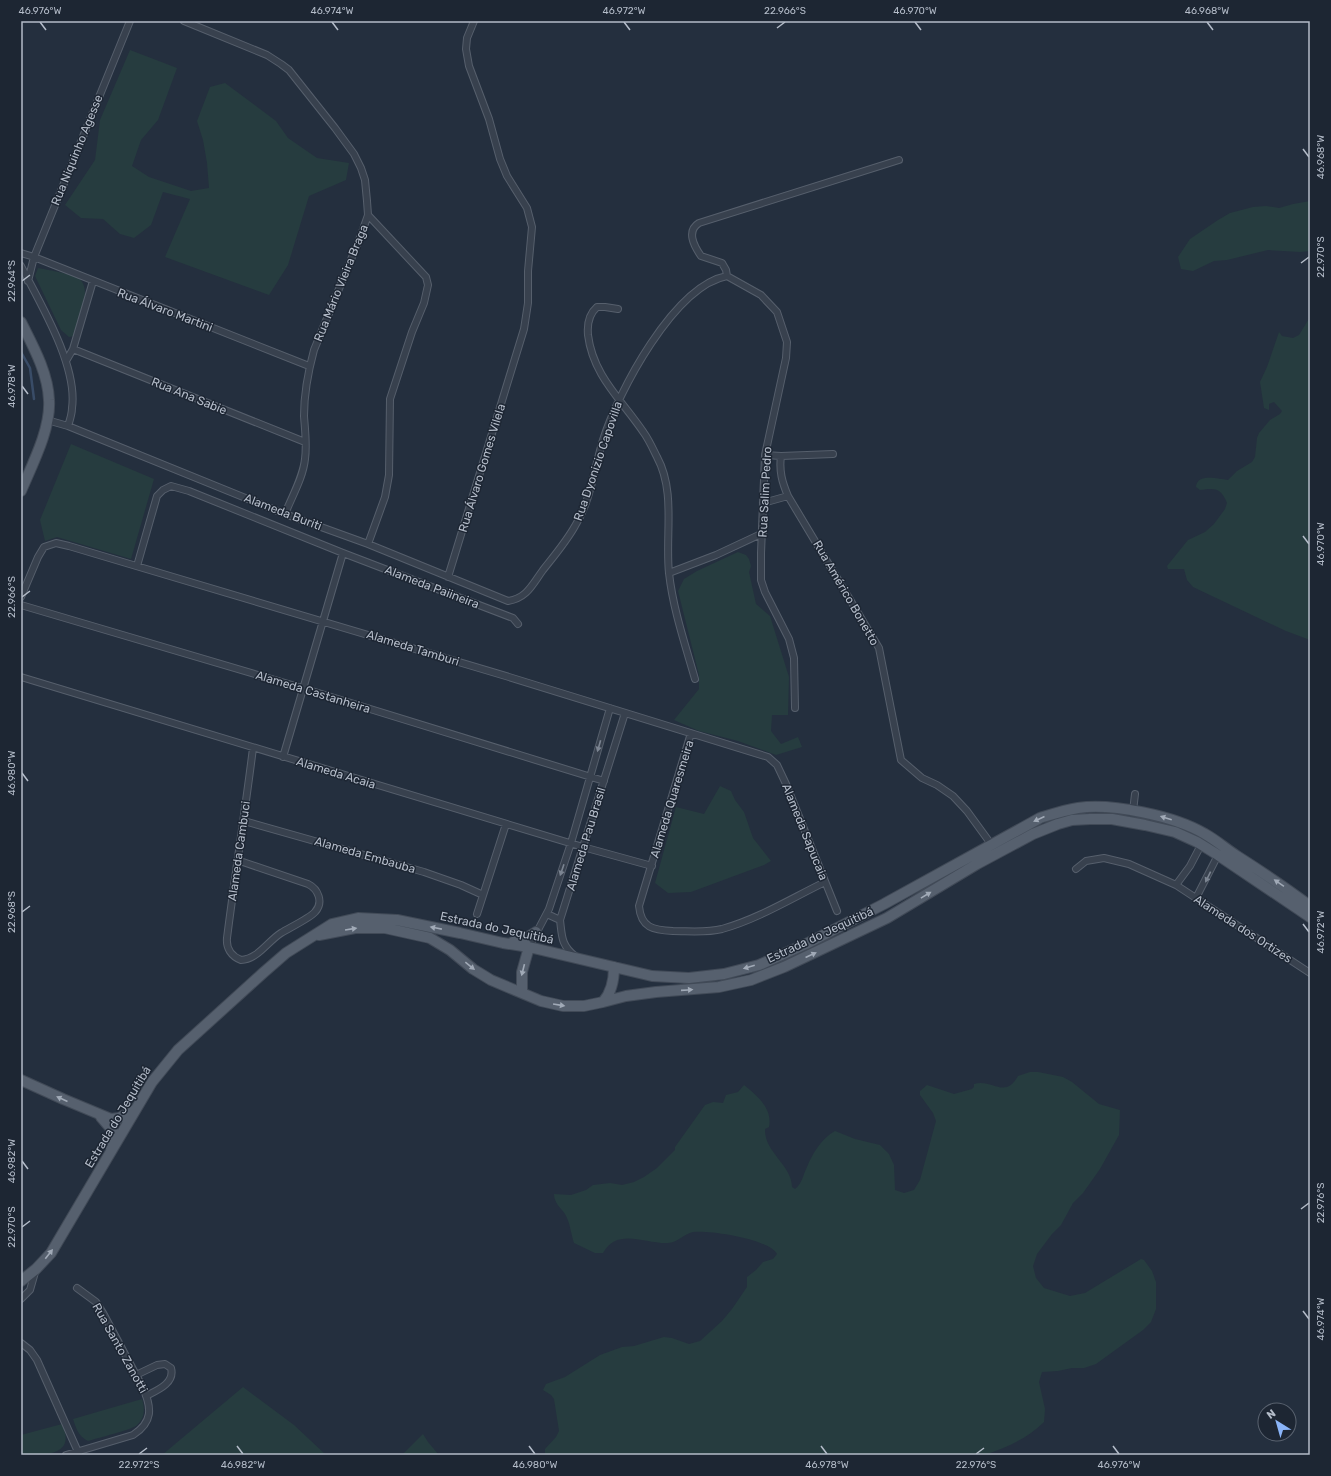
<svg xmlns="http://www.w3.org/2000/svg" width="1331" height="1476" viewBox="0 0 1331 1476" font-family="Rubik,sans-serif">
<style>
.green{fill:#263c3f}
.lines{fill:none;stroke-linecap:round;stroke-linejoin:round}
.stream{stroke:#394c67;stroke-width:2.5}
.street-casing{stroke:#565f6c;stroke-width:8}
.primary-casing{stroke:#414a57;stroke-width:12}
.street{stroke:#38414e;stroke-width:6}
.primary{stroke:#56606e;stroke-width:10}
.oneway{fill:#7c8592}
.oneway2{fill:#a1aab7}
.ticks{fill:none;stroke:#b4bcc9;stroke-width:1.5}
.labels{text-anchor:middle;stroke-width:3;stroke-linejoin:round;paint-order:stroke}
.street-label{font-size:12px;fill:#b4bcc9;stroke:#1d2633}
.neatline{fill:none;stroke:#b4bcc9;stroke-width:1.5}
.ticks-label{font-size:10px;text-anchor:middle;fill:#b4bcc9}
</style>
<rect width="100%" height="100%" fill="#242f3e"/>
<path class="green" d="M130,50L177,68L158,120L141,140L132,166L149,177L191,191L209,188L207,163L203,140L197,121L210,87L225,83L276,121L288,138L317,158L349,163L346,180L309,196L288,265L269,295L165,257L190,199L163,192L151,225L134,238L120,234L103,219L81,218L65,205L95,160L100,120Z
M1310,201V251L1300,252L1268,250L1227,260L1214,261L1193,271L1181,269L1178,257L1190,239L1218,220L1230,213L1253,207L1266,206L1279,208L1293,204Z
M38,268C48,270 69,273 78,278C94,288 78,321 74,336L69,337L61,330L35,276Z
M1310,317V503L1309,511L1310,519V640L1286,631L1193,587L1187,580L1184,569H1168L1167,566L1188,540L1205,532L1214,524L1225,509L1227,503C1221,487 1214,488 1200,490L1196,487C1197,473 1218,479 1228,480L1237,471L1252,462L1255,457L1257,438L1259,433L1270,420L1280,414L1282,411L1274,402L1269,404V410L1264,408L1260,382L1267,367L1279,332L1282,336L1293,338L1299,335Z
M71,444L154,479L131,559L57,537L45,541L40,520Z
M738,552L746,555L749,559L751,566L749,572L756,604L770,616L789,677L788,715H772L771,731L781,744L798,737L802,747L776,755L738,741L699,731L674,720L699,689V675L678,591L684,579L697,571Z
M720,786L731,791L735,800L744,812L753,838L771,861L764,865L691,892L668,893L655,883L676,807L704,814Z
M1030,1072H1038L1063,1077L1072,1082L1099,1104L1120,1110L1119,1135L1100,1169L1083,1193L1073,1203L1061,1225L1052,1234L1037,1254L1033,1266L1036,1278L1044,1288L1070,1296L1085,1293L1141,1259L1144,1260L1152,1271L1156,1282V1309L1151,1322L1143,1330L1096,1364L1084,1368H1072L1058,1371L1042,1372L1039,1382L1045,1409L1044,1422C1027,1439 1007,1447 985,1455H545V1449L556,1437L559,1431L554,1399L551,1395L543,1390L546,1384L565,1377L600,1355L622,1347L634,1346L664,1337L672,1338L689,1344L700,1341L722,1321L732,1309L747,1287V1277L756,1270L763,1262L773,1259L777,1254C769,1239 710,1230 693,1232C684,1234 677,1243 668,1243C645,1244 617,1227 603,1253H595L574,1243C571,1234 570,1222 565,1214C561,1208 554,1203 554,1194L571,1195L586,1190L593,1185L610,1183L622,1185L634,1182L644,1177L657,1168L675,1150V1147L705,1105L713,1102L723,1103L726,1095L738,1092L744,1085C756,1095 773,1108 769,1127L765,1129C764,1152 792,1165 792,1187L795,1189C802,1184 803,1175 807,1167C812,1154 822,1138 835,1131L855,1139L880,1145L889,1154L894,1165L895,1190L904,1193L914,1190L920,1180L936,1121L933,1113L920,1095V1091L927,1085L954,1094L972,1089L974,1087V1084C992,1078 1005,1100 1018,1076Z
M243,1387L294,1425L326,1455H162Z
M142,1399C145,1408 145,1418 137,1425C132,1430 97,1438 88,1441C78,1436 76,1428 73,1419Z
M62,1424C77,1457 43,1455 21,1455V1435Z
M423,1434L428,1442L439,1455H402Z"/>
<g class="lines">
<path class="stream" d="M21,352L30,368L34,399"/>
<g class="street-casing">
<path id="street" d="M184,21L267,55L281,64L289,70L335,128L354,154L361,168L365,180L367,201L368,215L361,235L314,350C308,372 304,393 304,416C305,430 307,445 305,459C303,478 292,496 285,514
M368,215L426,277L428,285L424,303L412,332L390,399L389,475L385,497L368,544
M21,253L34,257L309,366
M21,266C40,303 78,366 72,408C72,414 70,420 68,426
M727,276L761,295L777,312L787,342L786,358L765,455L761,553V580L765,592L789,639L794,658L795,708
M727,276L726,270L722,263L701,256C694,246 686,231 699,223L899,160
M28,281L34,257L130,21
M618,309L605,307H597C589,314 587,324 588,335C593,376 622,400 644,433C649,440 653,449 657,457C676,492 665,535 669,573C673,609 685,644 695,679
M73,349L305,442
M66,361L73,349L93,281
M47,420L68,426L285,514L368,544L508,601C527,598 532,585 543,570C554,556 566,542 575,526C591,500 594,469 603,440C618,392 674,286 727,276
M765,455L781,456L833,454
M781,456C779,471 782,482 788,496L879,648L901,760L922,778L937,785L953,796L967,811L991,844
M763,503L788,496
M137,566L157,496L163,490L171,486L189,491L343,553L513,618L518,624
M669,573L716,555L763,533
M448,577L524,329L528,303V271L532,227L527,208L507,176L500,159L489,119L469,66L466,49L467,38L474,21
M21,597L38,557L44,547L56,543L69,546L509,677L768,757L777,765L786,784L837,911
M21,605L302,688L604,781
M21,677L583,847L652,866
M691,733L639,906C641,928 653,930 673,931C689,931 706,933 722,929C758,919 792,898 825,882
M283,757L343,553
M1133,811L1135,794
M244,821L424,872L461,885L483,895
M237,860L308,884C318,889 324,902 315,912C310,918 289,928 281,933C267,942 258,959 241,960C231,956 226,948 227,938C235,875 245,812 253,748
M1076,869L1086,861L1104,858L1129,864L1176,885L1310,973
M1176,885L1190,866L1201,845
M1196,898L1218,855
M477,914L506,824
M547,914L560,920
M529,947L549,909L571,843L610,708
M575,956C561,945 562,936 560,920L625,713
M21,1299L30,1290L36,1269
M21,1343L30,1350L37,1360L79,1454
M136,1375L157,1365L165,1364L171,1368C175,1383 158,1390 146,1396
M66,1455L133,1435C153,1422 152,1408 143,1388L103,1313L96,1302L77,1288"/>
</g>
<g class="primary-casing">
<path id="primary" d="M21,322C33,346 48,373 49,400C51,429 32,465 21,491
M319,935L355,928H385L430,938L450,950L473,969L491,980L541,1001L563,1006H584L603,1002L626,996L656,992L719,987L751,980L784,967L887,918L977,864L1033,834L1058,824L1072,820L1090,819H1112L1145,825L1175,832L1197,842L1218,855L1310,917
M513,942L523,940L536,932
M522,993V972L529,947
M603,1002C612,992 614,980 614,967
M21,1080L63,1099L111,1119L119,1118L134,1110
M101,1117L113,1131L111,1148
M21,1281L36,1269L51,1253L152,1082L178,1050L263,973L286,953L332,924L358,918L397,920L460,933L503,943L529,947L652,976L689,978L724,974L759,965L806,944L884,904L1040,818C1053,814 1065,810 1078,808C1112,803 1175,816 1205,834C1216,840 1226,849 1237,856C1262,872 1286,888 1310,906"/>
</g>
<use href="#street" class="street"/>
<use href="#primary" class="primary"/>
</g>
<defs><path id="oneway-solid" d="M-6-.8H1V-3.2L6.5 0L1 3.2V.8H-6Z"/></defs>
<g class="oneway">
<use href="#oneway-solid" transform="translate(599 746) rotate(106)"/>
<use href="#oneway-solid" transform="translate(562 870) rotate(109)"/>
<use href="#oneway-solid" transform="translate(1208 877) rotate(116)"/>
</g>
<g class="oneway2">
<use href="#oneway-solid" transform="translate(1166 818) rotate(-163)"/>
<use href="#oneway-solid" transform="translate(1039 819) rotate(156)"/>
<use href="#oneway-solid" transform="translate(1279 883) rotate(-146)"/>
<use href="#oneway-solid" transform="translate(926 895) rotate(-31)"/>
<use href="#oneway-solid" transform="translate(436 928) rotate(-169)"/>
<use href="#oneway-solid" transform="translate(351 929) rotate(-9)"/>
<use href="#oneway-solid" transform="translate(811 955) rotate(-25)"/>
<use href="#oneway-solid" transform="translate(470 966) rotate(39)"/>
<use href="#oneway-solid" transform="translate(749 967) rotate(164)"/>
<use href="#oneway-solid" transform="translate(523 970) rotate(104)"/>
<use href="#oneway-solid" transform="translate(687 990) rotate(-4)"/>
<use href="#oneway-solid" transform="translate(559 1005) rotate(9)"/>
<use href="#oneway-solid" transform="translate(62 1099) rotate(-156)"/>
<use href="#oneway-solid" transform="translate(49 1254) rotate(-52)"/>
</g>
<path class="ticks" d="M40,22L46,30M332,22L338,30M624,22L630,30M915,22L921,30M1207,22L1213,30M777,28L785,22M1303,149L1309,157M1301,263L1309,257M22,281L30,275M22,386L28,394M1303,536L1309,544M22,597L30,591M22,773L28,781M22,912L30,906M1303,924L1309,932M22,1161L28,1169M1301,1209L1309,1203M22,1227L30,1221M1303,1311L1309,1319M237,1446L243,1454M529,1446L535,1454M821,1446L827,1454M1113,1446L1119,1454M139,1454L147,1448M976,1454L984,1448"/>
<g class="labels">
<g class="street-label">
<text transform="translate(77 150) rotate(-68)" y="4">Rua Niquinho Agesse</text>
<text transform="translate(341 283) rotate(-68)" y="4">Rua Mário Vieira Braga</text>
<text transform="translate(165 310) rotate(21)" y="4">Rua Álvaro Martini</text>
<text transform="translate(189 396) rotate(22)" y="4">Rua Ana Sabie</text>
<text transform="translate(598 461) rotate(-71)" y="4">Rua Dyonizio Capovilla</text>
<text transform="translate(482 468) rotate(-73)" y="4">Rua Álvaro Gomes Vilela</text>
<text transform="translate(765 492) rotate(-87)" y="4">Rua Salim Pedro</text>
<text transform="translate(283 512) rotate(21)" y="4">Alameda Buriti</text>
<text transform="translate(432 587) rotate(21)" y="4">Alameda Paiineira</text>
<text transform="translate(846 593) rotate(60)" y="4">Rua Américo Bonetto</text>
<text transform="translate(413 648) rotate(17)" y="4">Alameda Tamburi</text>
<text transform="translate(313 692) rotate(17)" y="4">Alameda Castanheira</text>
<text transform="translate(336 773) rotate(17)" y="4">Alameda Acaia</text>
<text transform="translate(672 799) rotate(-73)" y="4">Alameda Quaresmeira</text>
<text transform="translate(805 832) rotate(68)" y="4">Alameda Sapucaia</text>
<text transform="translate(586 839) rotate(-73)" y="4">Alameda Pau Brasil</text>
<text transform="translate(239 851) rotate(-82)" y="4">Alameda Cambuci</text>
<text transform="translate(365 855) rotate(16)" y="4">Alameda Embauba</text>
<text transform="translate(497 928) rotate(12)" y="4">Estrada do Jequitibá</text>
<text transform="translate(1243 929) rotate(33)" y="4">Alameda dos Ortizes</text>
<text transform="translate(820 935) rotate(-25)" y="4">Estrada do Jequitibá</text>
<text transform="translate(118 1117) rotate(-59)" y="4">Estrada do Jequitibá</text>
<text transform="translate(120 1348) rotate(61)" y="4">Rua Santo Zanotti</text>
</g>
</g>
<rect width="1331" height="1476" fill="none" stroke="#1d2633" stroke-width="44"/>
<g transform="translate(1277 1422) rotate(323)"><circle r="19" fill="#1d2633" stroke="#59626f"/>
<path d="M0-3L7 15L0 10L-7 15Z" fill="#8ab4f8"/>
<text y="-6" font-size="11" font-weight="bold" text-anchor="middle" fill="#b4bcc9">N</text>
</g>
<rect x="22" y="22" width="1287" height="1432" class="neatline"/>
<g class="ticks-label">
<text x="40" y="14">46.976°W</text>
<text x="332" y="14">46.974°W</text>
<text x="624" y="14">46.972°W</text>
<text x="785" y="14">22.966°S</text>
<text x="915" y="14">46.970°W</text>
<text x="1207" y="14">46.968°W</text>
<text transform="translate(1320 157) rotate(-90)" y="4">46.968°W</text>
<text transform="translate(1320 257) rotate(-90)" y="4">22.970°S</text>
<text transform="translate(11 281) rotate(-90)" y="4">22.964°S</text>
<text transform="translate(11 386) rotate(-90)" y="4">46.978°W</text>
<text transform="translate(1320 544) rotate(-90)" y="4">46.970°W</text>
<text transform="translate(11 597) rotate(-90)" y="4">22.966°S</text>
<text transform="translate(11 773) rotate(-90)" y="4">46.980°W</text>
<text transform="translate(11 912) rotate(-90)" y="4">22.968°S</text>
<text transform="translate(1320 932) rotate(-90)" y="4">46.972°W</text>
<text transform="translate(11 1161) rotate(-90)" y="4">46.982°W</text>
<text transform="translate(1320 1203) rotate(-90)" y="4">22.976°S</text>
<text transform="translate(11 1227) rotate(-90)" y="4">22.970°S</text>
<text transform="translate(1320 1319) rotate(-90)" y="4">46.974°W</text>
<text x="139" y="1468">22.972°S</text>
<text x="243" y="1468">46.982°W</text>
<text x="535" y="1468">46.980°W</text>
<text x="827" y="1468">46.978°W</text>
<text x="976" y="1468">22.976°S</text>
<text x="1119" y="1468">46.976°W</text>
</g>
</svg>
